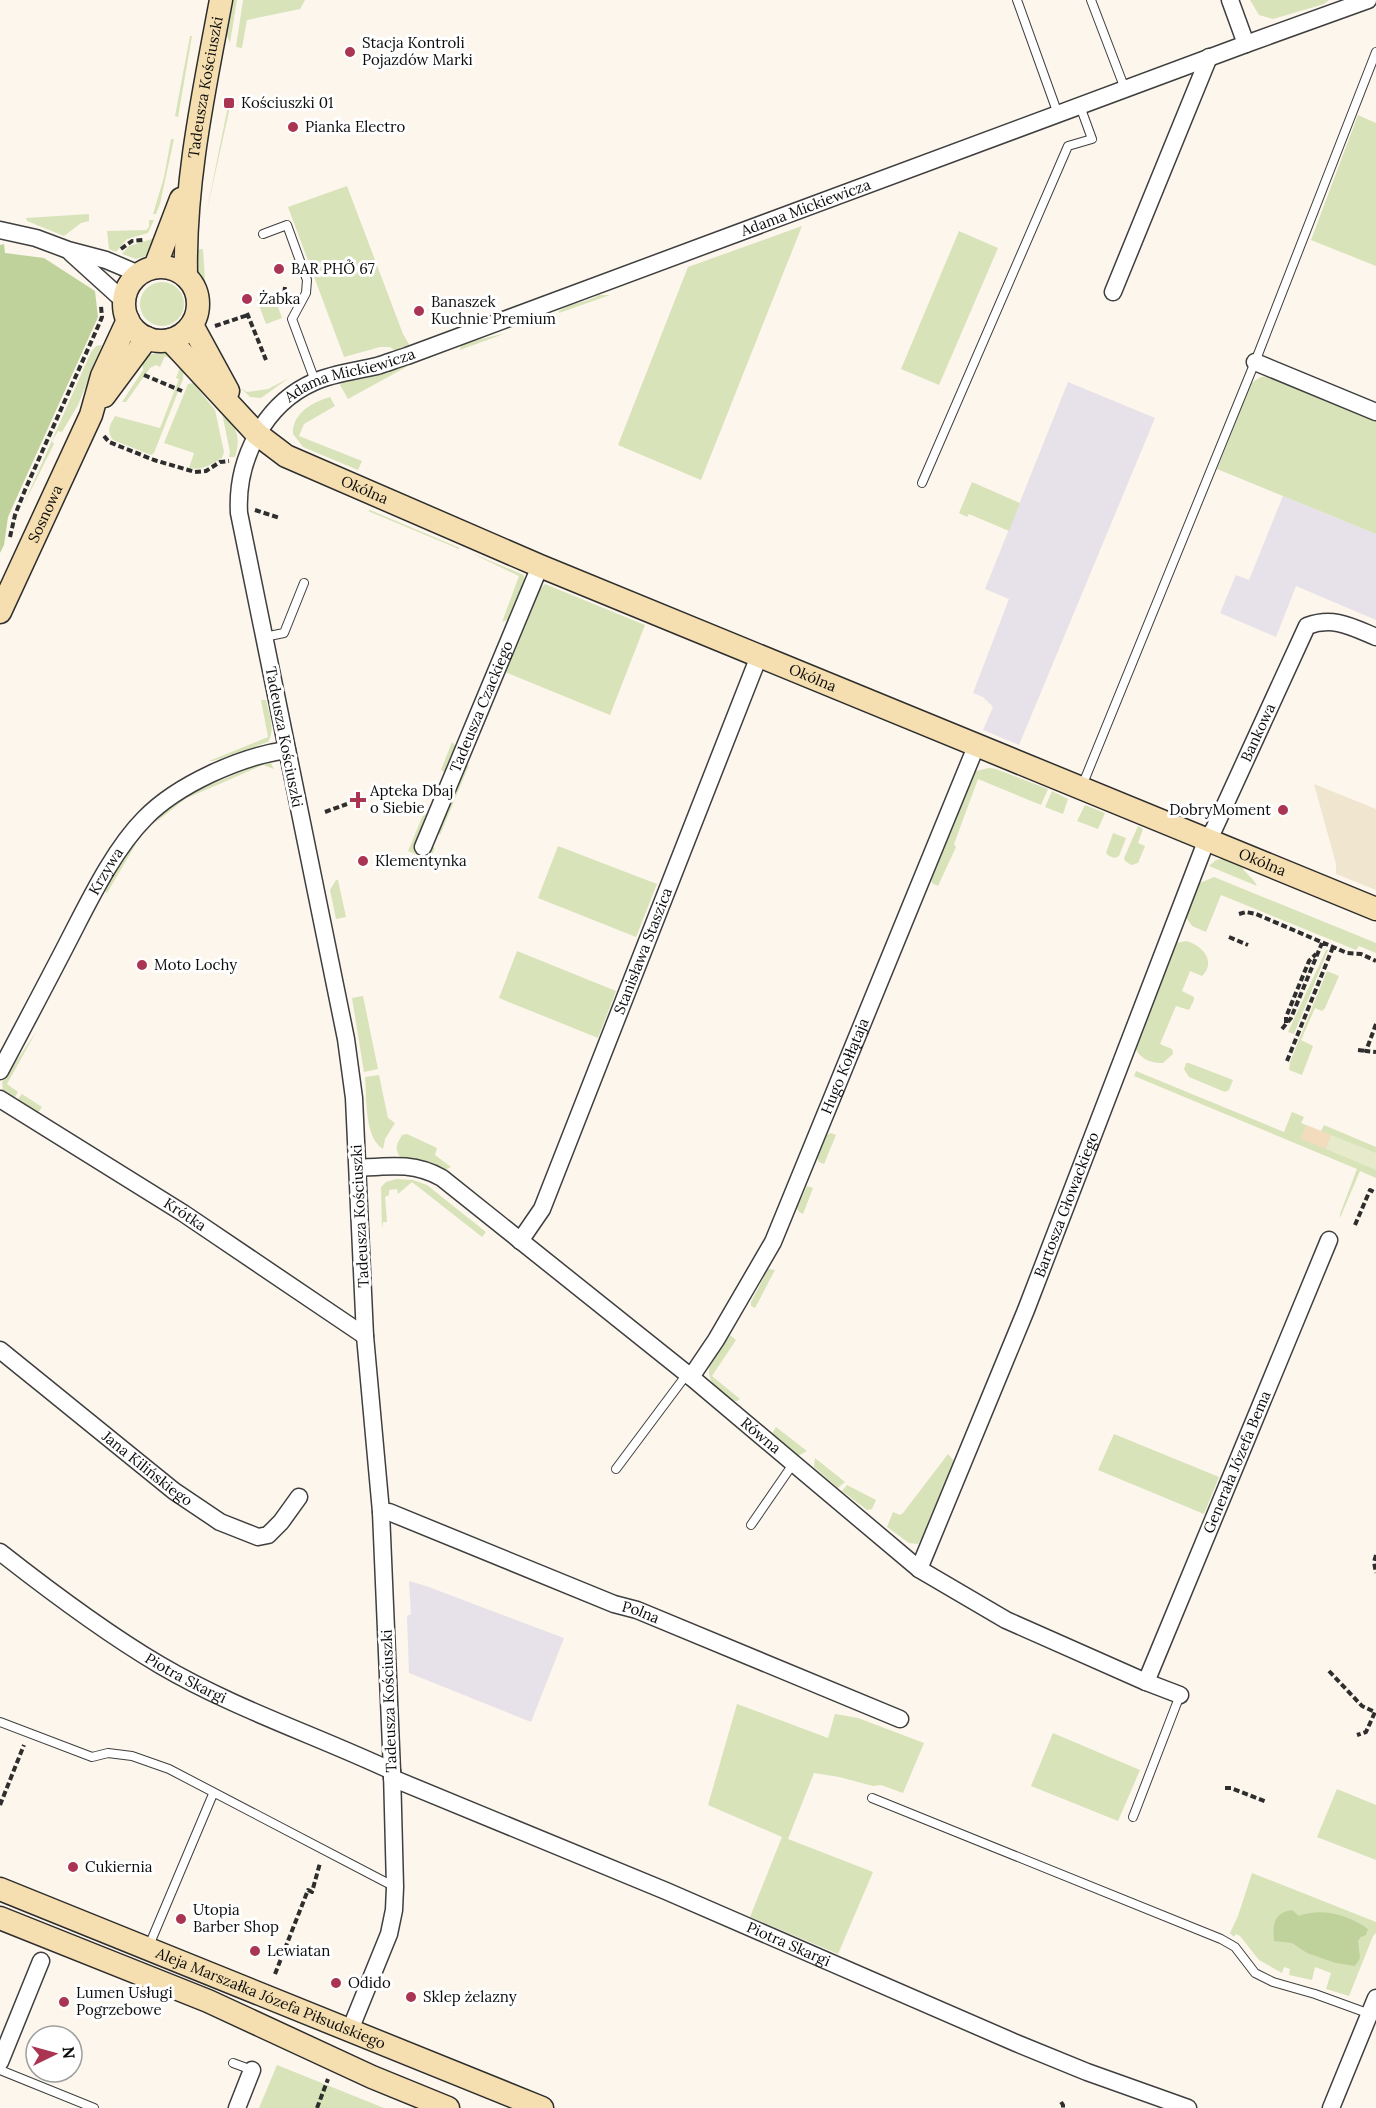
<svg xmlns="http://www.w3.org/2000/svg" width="1376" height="2108" viewBox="0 0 1376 2108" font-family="Lora,serif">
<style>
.industrial{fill:#e7e1ea}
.farmland{fill:#f0e6cf}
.green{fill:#d8e3ba}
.forest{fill:#bfd29c}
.sand{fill:#f3dcbe}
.pitch{fill:#e7ebcb}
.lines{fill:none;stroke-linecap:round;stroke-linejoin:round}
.lane-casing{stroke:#3f3f3f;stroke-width:10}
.street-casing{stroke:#3f3f3f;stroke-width:19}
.secondary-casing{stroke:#2e2e2e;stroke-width:25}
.path{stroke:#2e2e2e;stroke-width:4;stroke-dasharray:6 3;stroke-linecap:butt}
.lane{stroke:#fff;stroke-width:8}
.street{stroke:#fff;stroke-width:16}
.secondary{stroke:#f5deaf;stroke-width:22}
.poi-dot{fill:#aa3553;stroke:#fff;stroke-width:2}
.labels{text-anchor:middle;stroke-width:6;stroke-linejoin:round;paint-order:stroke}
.poi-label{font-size:15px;fill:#0c0c0c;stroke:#fff;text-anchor:start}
.street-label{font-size:15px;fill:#0c0c0c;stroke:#fff}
</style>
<rect width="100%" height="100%" fill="#fdf6ec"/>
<path class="industrial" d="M1068,382L1155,418L1019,745L983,730L993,707L983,697L973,693L1009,599L985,589Z
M1283,496L1376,534V620L1296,586L1276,637L1220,613L1236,575L1249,580Z
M409,1581L426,1586L564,1638L531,1722L409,1673L407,1616L411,1614Z"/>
<path class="farmland" d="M1314,784L1376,809V890L1336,874V864Z"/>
<path class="green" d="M233,0H237L230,43L226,33Z
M243,0H305L300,9L247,20L242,48L236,47Z
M1250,0H1329L1324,4L1273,19L1259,15Z
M190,36H192L178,117L175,116Z
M228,106L230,107L206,215Z
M1358,115L1376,123V266L1311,240Z
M171,139H174L160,204L156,214H153L164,177Z
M347,186L403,334L410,346L394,350L390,347H380L344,357L288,207Z
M89,214V221L81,223L64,236L27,221L26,218Z
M149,220H154L148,233L127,239L116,252L109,249L107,231L146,230L149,227Z
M802,226L701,480L618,445L688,267Z
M959,231L998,248L939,385L901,369Z
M157,232L146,256L136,259L122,254L129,246L152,239Z
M203,249L206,295L194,271L192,250Z
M140 304a22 22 0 1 1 44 0a22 22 0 1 1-44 0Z
M273,293L282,318L266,324L257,300Z
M599,295H610L559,313V311C571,302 587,303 599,295Z
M506,333L460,350L461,345L408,366L348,399L340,385L344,381L388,373L405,364L461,344Z
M102,345L78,405L62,432L58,431L52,441L54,444L23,506L91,352L96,346Z
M165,352L174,356L184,366L183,379L154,453L151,455L113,440C106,431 110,425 115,416L160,428L179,379L176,378L180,367L178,363L165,356L160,367L156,365L150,368L126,402H122L143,370L142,359L145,355Z
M1269,376L1376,417V534L1217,469L1251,383L1261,377Z
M289,378L261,398L250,397L241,388L247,392L268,389Z
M193,383L215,410L224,452L222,458C211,464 203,471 189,468L194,453L164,443L188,384Z
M330,397L335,406L304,424L299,436L362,461L358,470L303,447L293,434C292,413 313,402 330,397Z
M221,408C235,427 242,434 235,457H229L230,452Z
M972,482L1020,503L1009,531L969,514L967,517L959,513Z
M370,510L460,548L459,549L368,511Z
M469,552L524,575V582L509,619L502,622L519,576Z
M545,584L645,625L610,715L505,672L537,592Z
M261,700H266C269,714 276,730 268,742L213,761H209L268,737Z
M452,742L457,748L447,770L444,772L441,770Z
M265,761H270L274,769L263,765L185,799L155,823L173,801Z
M469,765L440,835L438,833L466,766Z
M989,768L996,769L1048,789L1041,805L978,779L954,844L956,847L938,886L932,883L931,876L974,774L976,771Z
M1052,791L1068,799L1063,814L1045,807Z
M1085,805L1105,813L1098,829L1077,821Z
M425,810L430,812L415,847L429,854L433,847L435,848L430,860L408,851Z
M1138,826L1143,829L1138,843L1145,846L1138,863L1131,865L1125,861L1124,858Z
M1113,833L1126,838L1119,856L1115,858L1109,856L1106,853Z
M133,843L136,844L107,893L105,891L116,867Z
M558,846L657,884L636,937L538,898Z
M1227,858L1241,865C1244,873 1253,877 1257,886L1209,866L1216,860Z
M1214,877L1376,943V953L1359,946L1356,950L1221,895L1206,932L1192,926L1186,917L1200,883Z
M336,880H338L346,917L336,919L330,890Z
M1186,941C1202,945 1217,961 1202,976L1190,971L1182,991L1194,997V1000L1189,1010L1176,1006L1160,1044L1172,1049L1173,1054L1163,1063C1152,1064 1138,1058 1135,1047L1176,943Z
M1326,950H1328L1294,1034L1288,1032Z
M517,951L616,991L598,1038L499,998Z
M1327,971L1339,976L1325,1008L1322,1011L1315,1008L1301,1040L1313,1046L1302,1075L1289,1070L1290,1062Z
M363,996L378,1069L364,1072L352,998Z
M36,1032L7,1084L18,1092L14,1099L3,1091L2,1082Z
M1186,1063H1189L1233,1080L1229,1090L1225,1092L1189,1077L1184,1069Z
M1136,1071L1284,1132L1292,1112L1304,1117L1301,1123L1321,1131L1324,1125L1376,1147V1178L1360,1171L1340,1218V1214L1357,1169L1134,1076Z
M379,1075L388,1118L395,1123L385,1139L383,1149C364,1137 367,1099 365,1077Z
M22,1094L42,1107L37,1114L17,1100Z
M831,1133L836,1135L824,1164L819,1162L817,1158L827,1135Z
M407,1134L437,1148L435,1155L451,1167L445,1170L428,1162L400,1157C394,1148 397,1144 402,1135Z
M396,1179L413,1180L427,1185L486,1232L482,1237L412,1182L398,1194L397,1189L389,1190V1195L385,1197L387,1222H383L382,1229L381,1187L386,1182Z
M807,1186L813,1188L803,1214L799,1212L797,1208Z
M768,1269L775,1270L755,1308L751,1306V1302Z
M730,1335L736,1340L712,1376L740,1399L737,1401C730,1401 727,1396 721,1392C696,1371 715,1357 730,1335Z
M776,1427L807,1451L798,1456L772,1434Z
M1114,1434L1219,1477L1204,1514L1098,1470Z
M948,1454L954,1461L922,1538L918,1544L909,1543L887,1527L893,1512L900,1515L903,1513Z
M815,1458L845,1482L838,1488L814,1467Z
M847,1485L876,1500L872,1509L867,1510L842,1491Z
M737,1704L828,1738L835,1714L858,1718L924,1743L903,1793L881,1785L873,1786L839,1777L814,1773L788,1839L873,1872L838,1954L750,1917L782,1837L708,1805Z
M1053,1733L1140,1770L1118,1821L1031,1786Z
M1337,1789L1376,1805V1860L1317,1837Z
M1252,1873L1376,1922V1933L1373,1936L1349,1996L1326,1989L1331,1973L1315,1967L1312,1980L1289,1975L1290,1969L1284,1967L1282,1973L1259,1960L1240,1936L1236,1934L1234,1937L1230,1933L1238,1916Z
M277,2065L384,2108H259Z"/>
<path class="forest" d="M4,244L5,253L44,258L95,291L98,317L8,517L4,545L0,553V245Z
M1292,1910L1299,1916C1322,1907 1349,1915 1368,1929L1366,1935L1361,1937L1358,1941L1360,1958L1355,1966L1336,1963L1307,1953L1292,1943L1274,1941C1273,1925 1273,1913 1292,1910Z"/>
<path class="sand" d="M1306,1125L1331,1135L1326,1149L1301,1139Z"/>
<path class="pitch" d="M1331,1135L1376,1153V1170L1326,1149Z"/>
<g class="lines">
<g class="lane-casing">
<path id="lane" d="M1017,0L1058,114
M1091,0L1125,89
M263,234L287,225L307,280L306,293L292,319L315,381
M922,483L1068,146L1092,139L1080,106
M264,637L284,633L304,583
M1082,786L1255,362L1376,52
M616,1469L687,1374
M751,1525L793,1464
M0,1722L92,1757L108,1753L132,1756L169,1769L395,1887
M872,1798L1221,1939L1235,1947L1255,1973L1273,1982L1315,1994L1370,2014
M1133,1817L1180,1695
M148,1948L213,1794
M233,2063L252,2070
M0,2070L94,2108"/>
</g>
<g class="street-casing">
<g id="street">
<path d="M1230,0L1246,44"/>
<path d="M0,230L36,238L68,250L106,260L139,274"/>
<path d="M71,253L124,301"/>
<path d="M1113,292L1209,57"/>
<path d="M1255,362L1376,412"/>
<path id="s1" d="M423,847L540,566"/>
<path id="s2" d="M0,1071C25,1024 50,977 74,930C93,893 116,847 145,818C177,785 241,756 287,750"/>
<path id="s3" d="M0,1099L183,1213L365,1336"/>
<path id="s4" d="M358,1168C389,1166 414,1162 442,1178L691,1377L919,1569L1006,1620L1146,1682L1180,1695"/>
<path id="s5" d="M520,1241L542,1209L759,656"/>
<path id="s6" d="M0,1350L174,1491L220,1522L258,1537L268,1535L281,1522L299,1497"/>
<path id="s7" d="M691,1377L716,1340L773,1242L977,744"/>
<path id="s8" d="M381,1512H389L614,1604L637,1610L900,1719"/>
<path id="s9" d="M0,1552C51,1592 104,1632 160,1665C233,1708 315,1735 392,1771"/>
<path id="s10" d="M919,1569L1026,1310L1207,839L1214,829L1307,626C1334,616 1352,627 1376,637"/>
<path id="s11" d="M1146,1682L1329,1240"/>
<path id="s12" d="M392,1778L666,1891L1016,2043L1087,2072L1188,2108"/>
<path id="s13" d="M350,2030L389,1934L394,1910L395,1887L392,1771L381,1512L365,1336L354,1098L346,1039L239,513C236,460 264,404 314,382C334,373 356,371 377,366C387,363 397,359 407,356L1246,44L1368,0"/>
<path d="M0,2062L41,1961"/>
<path d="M237,2108L252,2070"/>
<path d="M1331,2108L1376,1998"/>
</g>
</g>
<g class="secondary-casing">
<g id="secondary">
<circle cx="161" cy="304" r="37"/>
<path d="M155,267L181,199"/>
<path id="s14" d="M186,276C184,183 204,91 221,0"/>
<path d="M192,325L228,391"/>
<path id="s15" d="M170,340L257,434L286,456L540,566L1376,909"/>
<path d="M104,396L147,338"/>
<path id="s16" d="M0,612L91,415L102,376L128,320"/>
<path id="s17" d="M0,1889L542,2108"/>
<path d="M0,1918L208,2001L372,2077L448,2108"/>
</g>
</g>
<path class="path" d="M121,249L132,241L143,240
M285,287L284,295L286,301
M247,313L266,360
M215,326L248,315
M144,375L182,391
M104,436L109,442L154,460L195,472L206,471L220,462L229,461
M255,510L280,518
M10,537L15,515L25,490L100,322L102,317L101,306
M325,812L347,804
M1239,914L1246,912L1256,914L1347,953L1361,954L1376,961
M1229,937L1248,945
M1286,1023V1017L1309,961L1316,954
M1376,1024L1366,1051L1376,1052
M1282,1029L1291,1018L1322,943
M1358,1050L1366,1051
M1287,1061L1333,947
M1355,1225L1370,1190L1376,1193
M1376,1555L1374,1562L1376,1573
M1329,1671L1362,1706L1375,1712L1366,1732L1357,1735
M1225,1788H1231L1267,1802
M0,1805L24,1745
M275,1974L308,1890L312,1892L320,1863
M1061,2102L1063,2105V2108
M317,2108L328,2079"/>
<use href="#lane" class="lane"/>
<use href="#street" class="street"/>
<use href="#secondary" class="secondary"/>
</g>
<g class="poi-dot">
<circle cx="350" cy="52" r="6"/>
<rect x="223" y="97" width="12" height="12" rx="3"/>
<circle cx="293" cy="127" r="6"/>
<circle cx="279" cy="269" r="6"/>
<circle cx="247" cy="299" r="6"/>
<circle cx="419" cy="311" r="6"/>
<path d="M355 791h6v6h6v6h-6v6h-6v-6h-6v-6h6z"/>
<circle cx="1283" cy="810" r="6"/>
<circle cx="363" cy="861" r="6"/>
<circle cx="142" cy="965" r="6"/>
<circle cx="73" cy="1867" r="6"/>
<circle cx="181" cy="1919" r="6"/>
<circle cx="255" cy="1951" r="6"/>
<circle cx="336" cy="1983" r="6"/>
<circle cx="411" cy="1997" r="6"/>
<circle cx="64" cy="2002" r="6"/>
</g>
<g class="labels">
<g class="poi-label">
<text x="362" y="48">Stacja Kontroli<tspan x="362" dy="17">Pojazdów Marki</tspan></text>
<text x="241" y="108">Kościuszki 01</text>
<text x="305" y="132">Pianka Electro</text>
<text x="291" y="274">BAR PHỞ 67</text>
<text x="259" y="304">Żabka</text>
<text x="431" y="307">Banaszek<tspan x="431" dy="17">Kuchnie Premium</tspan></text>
<text x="370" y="796">Apteka Dbaj<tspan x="370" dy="17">o Siebie</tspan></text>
<text x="1271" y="815" text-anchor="end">DobryMoment</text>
<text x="375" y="866">Klementynka</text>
<text x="154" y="970">Moto Lochy</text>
<text x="85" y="1872">Cukiernia</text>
<text x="193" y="1915">Utopia<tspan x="193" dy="17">Barber Shop</tspan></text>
<text x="267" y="1956">Lewiatan</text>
<text x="348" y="1988">Odido</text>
<text x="76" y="1998">Lumen Usługi<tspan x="76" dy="17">Pogrzebowe</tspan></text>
<text x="423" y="2002">Sklep żelazny</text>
</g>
<g class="street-label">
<text dy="5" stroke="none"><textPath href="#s14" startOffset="190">Tadeusza Kościuszki</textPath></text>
<text dy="5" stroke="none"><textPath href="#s13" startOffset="2220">Adama Mickiewicza</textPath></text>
<text dy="5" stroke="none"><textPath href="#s13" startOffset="1734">Adama Mickiewicza</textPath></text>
<text dy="5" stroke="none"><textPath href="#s15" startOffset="250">Okólna</textPath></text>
<text dy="5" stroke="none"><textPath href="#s16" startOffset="108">Sosnowa</textPath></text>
<text dy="5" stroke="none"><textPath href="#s15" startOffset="736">Okólna</textPath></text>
<text dy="5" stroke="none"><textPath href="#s1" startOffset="152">Tadeusza Czackiego</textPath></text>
<text dy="5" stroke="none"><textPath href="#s10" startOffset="903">Bankowa</textPath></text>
<text transform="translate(284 737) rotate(79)" y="5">Tadeusza Kościuszki</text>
<text dy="5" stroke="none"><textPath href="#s15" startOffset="1222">Okólna</textPath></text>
<text dy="5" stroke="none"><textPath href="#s2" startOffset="226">Krzywa</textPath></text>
<text dy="5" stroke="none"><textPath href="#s5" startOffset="316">Stanisława Staszica</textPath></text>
<text dy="5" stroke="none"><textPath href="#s7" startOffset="348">Hugo Kołłątaja</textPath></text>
<text dy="5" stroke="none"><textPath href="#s10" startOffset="393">Bartosza Głowackiego</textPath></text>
<text dy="5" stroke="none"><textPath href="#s3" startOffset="218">Krótka</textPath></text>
<text transform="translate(360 1216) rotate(-93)" y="5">Tadeusza Kościuszki</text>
<text dy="5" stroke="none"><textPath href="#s4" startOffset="496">Równa</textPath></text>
<text dy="5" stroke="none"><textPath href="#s11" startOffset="238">Generała Józefa Bema</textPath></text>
<text dy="5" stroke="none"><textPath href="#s6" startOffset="189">Jana Kilińskiego</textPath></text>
<text dy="5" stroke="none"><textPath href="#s8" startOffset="279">Polna</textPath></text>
<text dy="5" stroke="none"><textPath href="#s9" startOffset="225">Piotra Skargi</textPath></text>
<text transform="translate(389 1701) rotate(-92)" y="5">Tadeusza Kościuszki</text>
<text dy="5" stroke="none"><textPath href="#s12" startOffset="430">Piotra Skargi</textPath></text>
<text dy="5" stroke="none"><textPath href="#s17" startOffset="292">Aleja Marszałka Józefa Piłsudskiego</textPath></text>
</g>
</g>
<g transform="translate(54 2054) rotate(85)"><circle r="28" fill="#ffffff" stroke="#9e9e9e" stroke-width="1.5"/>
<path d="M0-4.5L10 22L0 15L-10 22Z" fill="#aa3553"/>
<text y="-9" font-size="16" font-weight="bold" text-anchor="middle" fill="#0c0c0c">N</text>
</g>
</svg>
